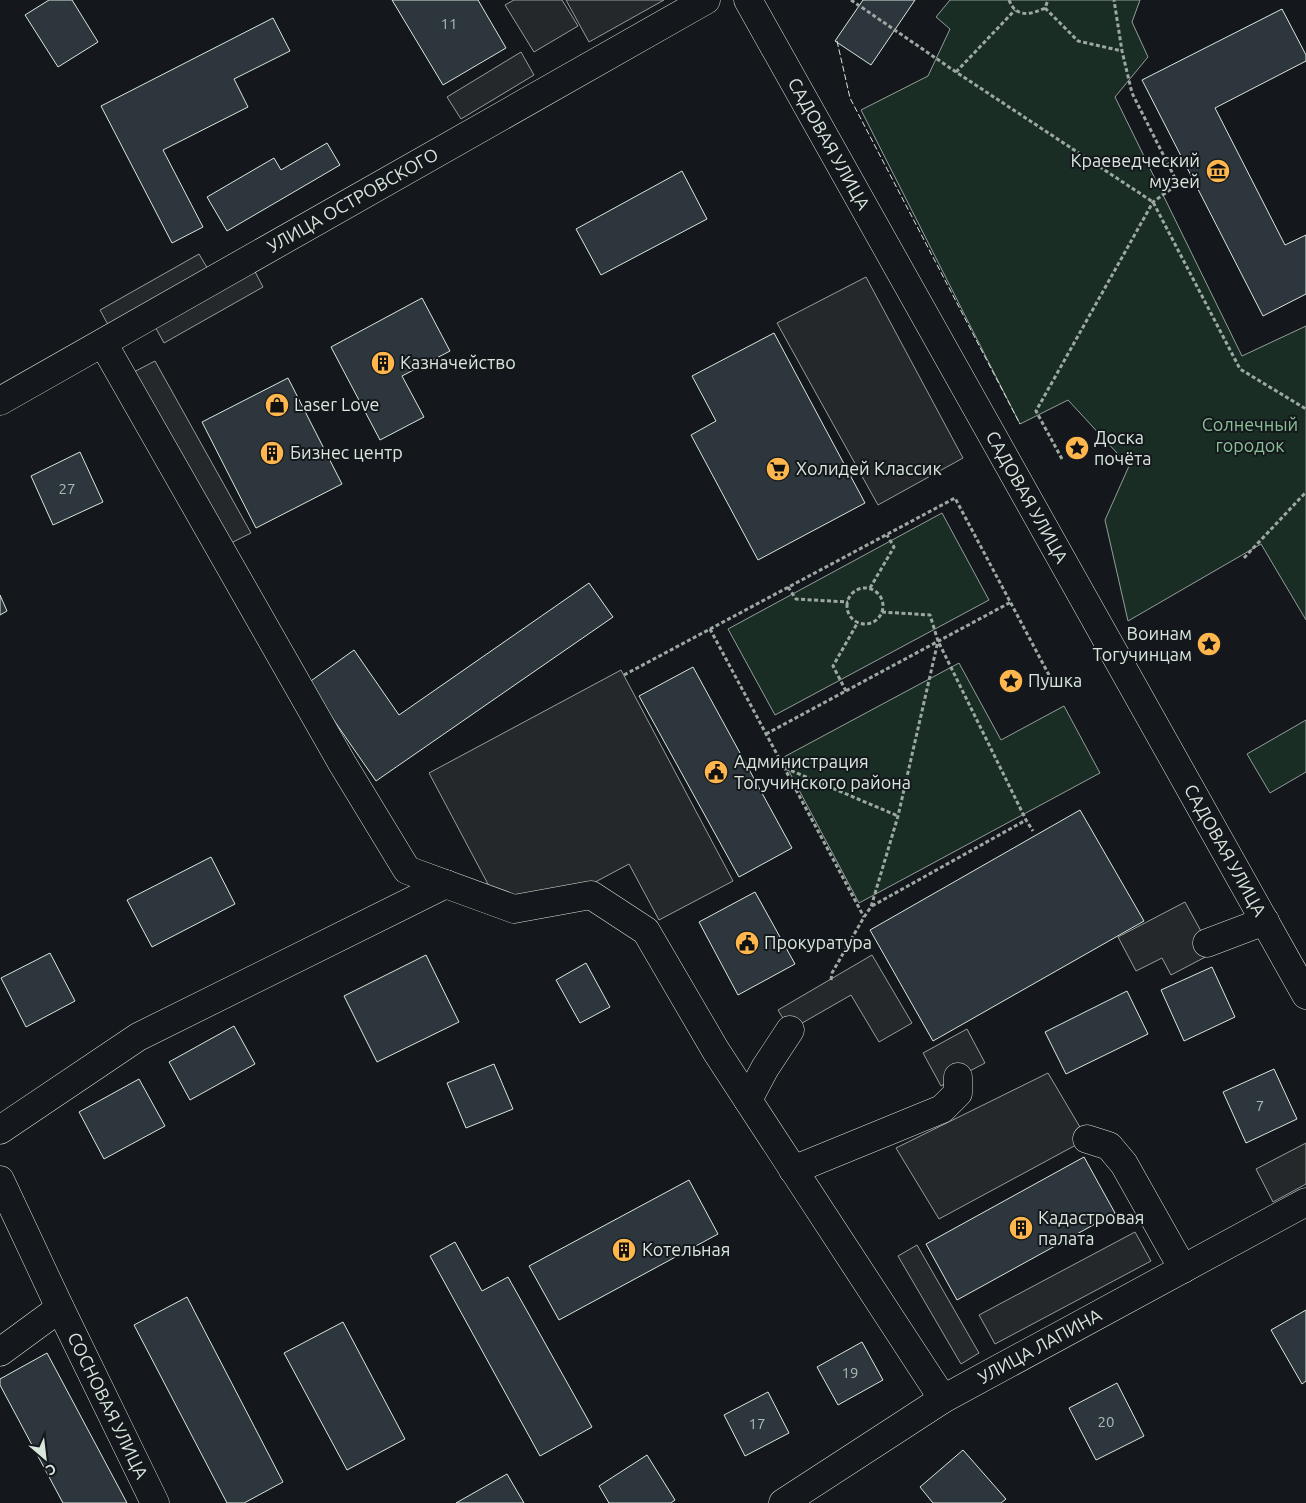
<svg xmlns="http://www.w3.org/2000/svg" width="1306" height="1503" viewBox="0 0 1306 1503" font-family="Ubuntu,sans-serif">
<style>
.green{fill:#1a2d24;stroke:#939e99}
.parking{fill:#24282b;stroke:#939e99}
.building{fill:#2c363c;stroke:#d8e6dc}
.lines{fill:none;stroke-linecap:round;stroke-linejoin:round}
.minor-casing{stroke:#d8e6dc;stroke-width:29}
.path{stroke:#9da8a2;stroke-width:3;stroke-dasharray:4 2.5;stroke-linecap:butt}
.minor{stroke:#14181c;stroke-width:28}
.fence{stroke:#d8e6dc;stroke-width:1;stroke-dasharray:6 2.5;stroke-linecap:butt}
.labels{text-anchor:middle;stroke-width:4;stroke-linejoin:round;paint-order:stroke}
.number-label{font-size:15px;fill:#adbab4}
.street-label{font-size:18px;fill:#d8e6dc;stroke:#14181c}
.poi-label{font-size:18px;fill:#d8e6dc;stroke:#14181c;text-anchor:start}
.park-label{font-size:18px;fill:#8ac095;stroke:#14181c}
</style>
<rect width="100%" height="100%" fill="#14181c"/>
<path class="green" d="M950,0H1140L1132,22L1148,57L1115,97L1242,356L1306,326V620L1261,544L1128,621L1105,520L1129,466L1068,400L1020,424L861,110L928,76L950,29L936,17Z
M942,513L989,600L775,715L728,629Z
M959,663L1001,740L1064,706L1100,773L859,903L782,758Z
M1306,720V772L1270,793L1247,754Z"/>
<path class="parking" d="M514,0H562L578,26L534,52L505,5Z
M566,0H664L589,42Z
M521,52L534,75L461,119L447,97Z
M199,254L212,276L112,332L100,310Z
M251,264L263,287L164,343L152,321Z
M866,277L963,458L878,505L777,323Z
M155,361L251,533L227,545L130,374Z
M621,670L733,881L659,920L629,864L584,888L514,897L489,886L429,773Z
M1185,902L1213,953L1171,975L1162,958L1136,971L1118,937Z
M872,955L912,1023L879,1042L851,995L790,1030L778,1010Z
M967,1029L985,1063L941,1086L923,1053Z
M1048,1073L1087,1139L939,1219L896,1148Z
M1306,1143V1184L1273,1202L1256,1169Z
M1135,1232L1151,1261L995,1344L979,1315Z
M917,1245L979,1353L961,1364L898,1256Z"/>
<path class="building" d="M49,0H72L98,42L58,67L25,15Z
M392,0H478L506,48L443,85Z
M863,0H915L871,65L835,41Z
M1282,9L1306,55V61L1215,108L1285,245L1306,235V294L1263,316L1142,80Z
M273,18L290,51L234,79L248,107L163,150L203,227L172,243L101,106Z
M327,143L340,165L227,231L207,197L274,158L281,170Z
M682,171L707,219L601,275L576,229Z
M422,298L450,351L402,376L424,417L380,440L331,347Z
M774,333L865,503L758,560L691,435L716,421L692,376Z
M288,378L342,484L256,528L202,422Z
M80,452L103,502L53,525L31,476Z
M589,583L613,617L376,781L308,683L354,650L399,715Z
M0,595L7,611L0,615Z
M693,667L792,848L739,877L639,696Z
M1080,810L1144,921L933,1041L870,930Z
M211,857L235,904L152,947L127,900Z
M755,892L795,964L738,995L699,922Z
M50,953L75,1001L26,1027L1,978Z
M426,955L459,1022L377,1062L344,996Z
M586,963L610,1007L580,1023L556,980Z
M1212,967L1235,1017L1184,1041L1161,990Z
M1127,991L1148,1034L1066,1074L1045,1032Z
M234,1026L255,1064L190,1100L169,1062Z
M494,1064L513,1109L466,1128L447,1083Z
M1274,1069L1297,1119L1246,1143L1223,1092Z
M139,1079L165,1126L104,1159L79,1112Z
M1084,1157L1115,1213L957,1300L926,1244Z
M689,1180L718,1234L559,1320L529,1266Z
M455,1242L482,1291L508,1277L592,1427L540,1456L430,1256Z
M187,1297L283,1482L244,1503H227L134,1325Z
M1306,1310V1381L1302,1384L1271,1330Z
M343,1322L405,1439L347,1470L284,1353Z
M862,1342L883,1380L838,1405L817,1367Z
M47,1353L127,1503H63L0,1385V1379Z
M1117,1383L1144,1436L1096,1460L1069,1408Z
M768,1392L789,1433L745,1456L724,1415Z
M963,1450L1006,1499L1001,1503H933L920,1487Z
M647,1455L675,1500L671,1503H609L599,1486Z
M507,1474L524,1503H456Z"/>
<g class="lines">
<g class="minor-casing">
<g id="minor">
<path id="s1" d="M748,0L1306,995"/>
<path d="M103,343L342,763L407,870L514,909L591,895L646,931L716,1051L943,1399"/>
<path id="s2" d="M0,401L706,0"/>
<path d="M1207,943L1265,921"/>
<path d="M748,1100L765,1068L790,1030"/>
<path d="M0,1130L138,1037L446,884"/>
<path d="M1087,1139L1109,1146L1124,1164L1183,1269"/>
<path d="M793,1170L942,1109L958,1093V1077"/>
<path id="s3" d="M0,1180L60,1308L155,1503"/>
<path d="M0,1352L60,1308"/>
<path id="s4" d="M783,1503L943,1399L1306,1202"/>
</g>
</g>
<path class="path" d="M851,0L956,72L1153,202L1240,369L1306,409
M1009,0C1016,18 1030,15 1045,8L1048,0
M1045,8L1078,41L1122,51
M956,72L1015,10
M1062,459L1036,411L1153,202L1178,184L1132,93L1122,51L1114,0
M1244,558L1306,492
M788,587L796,599L848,602
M870,588L894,547L887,535
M847 606a18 18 0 1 1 36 0a18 18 0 1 1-36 0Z
M882,612L930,615L938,641L1026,820L1033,831
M710,629L864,917
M624,675L955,498L1049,675
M846,691L833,666L858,622
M766,734L1011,602
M785,768L898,816
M872,906L1026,820
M831,980L832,973L864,917L871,907L898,816L938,641"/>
<use href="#minor" class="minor"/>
<path class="fence" d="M837,41L850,98L1020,424"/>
</g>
<defs>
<g id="museum-disc" transform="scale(1.25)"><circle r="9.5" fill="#ffb74d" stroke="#14181c"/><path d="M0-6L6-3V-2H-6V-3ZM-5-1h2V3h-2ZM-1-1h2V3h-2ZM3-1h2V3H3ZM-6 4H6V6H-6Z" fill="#111"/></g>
<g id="building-disc" transform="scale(1.25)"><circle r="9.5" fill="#ffb74d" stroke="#14181c"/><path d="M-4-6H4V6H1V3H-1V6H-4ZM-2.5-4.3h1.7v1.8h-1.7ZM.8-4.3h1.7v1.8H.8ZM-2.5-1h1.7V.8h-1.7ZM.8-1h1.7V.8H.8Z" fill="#111"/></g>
<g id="shop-disc" transform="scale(1.25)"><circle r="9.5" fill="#ffb74d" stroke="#14181c"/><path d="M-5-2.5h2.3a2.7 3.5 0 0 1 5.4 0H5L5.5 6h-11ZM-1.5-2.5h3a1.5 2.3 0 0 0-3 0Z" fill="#111"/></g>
<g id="sight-disc" transform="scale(1.25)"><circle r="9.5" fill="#ffb74d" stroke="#14181c"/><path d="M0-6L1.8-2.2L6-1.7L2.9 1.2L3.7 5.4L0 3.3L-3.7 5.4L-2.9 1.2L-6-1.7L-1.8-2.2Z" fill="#111"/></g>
<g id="supermarket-disc" transform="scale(1.25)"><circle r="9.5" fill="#ffb74d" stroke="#14181c"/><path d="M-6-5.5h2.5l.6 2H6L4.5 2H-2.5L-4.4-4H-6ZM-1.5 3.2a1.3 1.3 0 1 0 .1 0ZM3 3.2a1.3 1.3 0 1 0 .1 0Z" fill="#111"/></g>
<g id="civic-disc" transform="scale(1.25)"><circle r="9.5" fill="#ffb74d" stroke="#14181c"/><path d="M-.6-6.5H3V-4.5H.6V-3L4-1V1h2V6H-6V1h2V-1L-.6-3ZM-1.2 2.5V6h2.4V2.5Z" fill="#111"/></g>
</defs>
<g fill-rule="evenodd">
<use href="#museum-disc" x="1218" y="171"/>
<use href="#building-disc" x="383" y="363"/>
<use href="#shop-disc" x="277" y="405"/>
<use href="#sight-disc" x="1077" y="448"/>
<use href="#building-disc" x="272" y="453"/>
<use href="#supermarket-disc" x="778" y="469"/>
<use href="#sight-disc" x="1209" y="644"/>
<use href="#sight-disc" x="1011" y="681"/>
<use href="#civic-disc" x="716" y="772"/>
<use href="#civic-disc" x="747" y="943"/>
<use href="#building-disc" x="1021" y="1228"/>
<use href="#building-disc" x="624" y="1250"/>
</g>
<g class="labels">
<g class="number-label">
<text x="449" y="29">11</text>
<text x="67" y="494">27</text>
<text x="1260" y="1111">7</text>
<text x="850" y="1378">19</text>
<text x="1106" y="1427">20</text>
<text x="757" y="1429">17</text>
</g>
<g class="street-label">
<text dy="6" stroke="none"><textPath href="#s1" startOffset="165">САДОВАЯ УЛИЦА</textPath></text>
<text dy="6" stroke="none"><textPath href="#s2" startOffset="406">УЛИЦА ОСТРОВСКОГО</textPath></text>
<text dy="6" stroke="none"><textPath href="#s1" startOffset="570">САДОВАЯ УЛИЦА</textPath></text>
<text dy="6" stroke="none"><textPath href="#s1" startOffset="975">САДОВАЯ УЛИЦА</textPath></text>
<text dy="6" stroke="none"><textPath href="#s4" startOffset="301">УЛИЦА ЛАПИНА</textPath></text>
<text dy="6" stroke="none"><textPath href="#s3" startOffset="250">СОСНОВАЯ УЛИЦА</textPath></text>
</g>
<g class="poi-label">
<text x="1200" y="167" text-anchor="end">Краеведческий<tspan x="1200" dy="21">музей</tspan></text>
<text x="400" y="369">Казначейство</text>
<text x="294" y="411">Laser Love</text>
<text x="1094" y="444">Доска<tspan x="1094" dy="21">почёта</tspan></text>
<text x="290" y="459">Бизнес центр</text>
<text x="796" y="475">Холидей Классик</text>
<text x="1192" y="640" text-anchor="end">Воинам<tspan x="1192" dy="21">Тогучинцам</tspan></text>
<text x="1028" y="687">Пушка</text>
<text x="734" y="768">Администрация<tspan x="734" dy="21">Тогучинского района</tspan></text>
<text x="764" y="949">Прокуратура</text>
<text x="1038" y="1224">Кадастровая<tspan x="1038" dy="21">палата</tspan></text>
<text x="642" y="1256">Котельная</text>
</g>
<g class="park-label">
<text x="1250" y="431">Солнечный<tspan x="1250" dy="21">городок</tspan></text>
</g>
</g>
<g transform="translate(45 1458) rotate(152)" stroke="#14181c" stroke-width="4" paint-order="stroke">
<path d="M0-4L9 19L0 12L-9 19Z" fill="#d8e6dc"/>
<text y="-8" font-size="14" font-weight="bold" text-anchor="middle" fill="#d8e6dc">С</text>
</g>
</svg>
